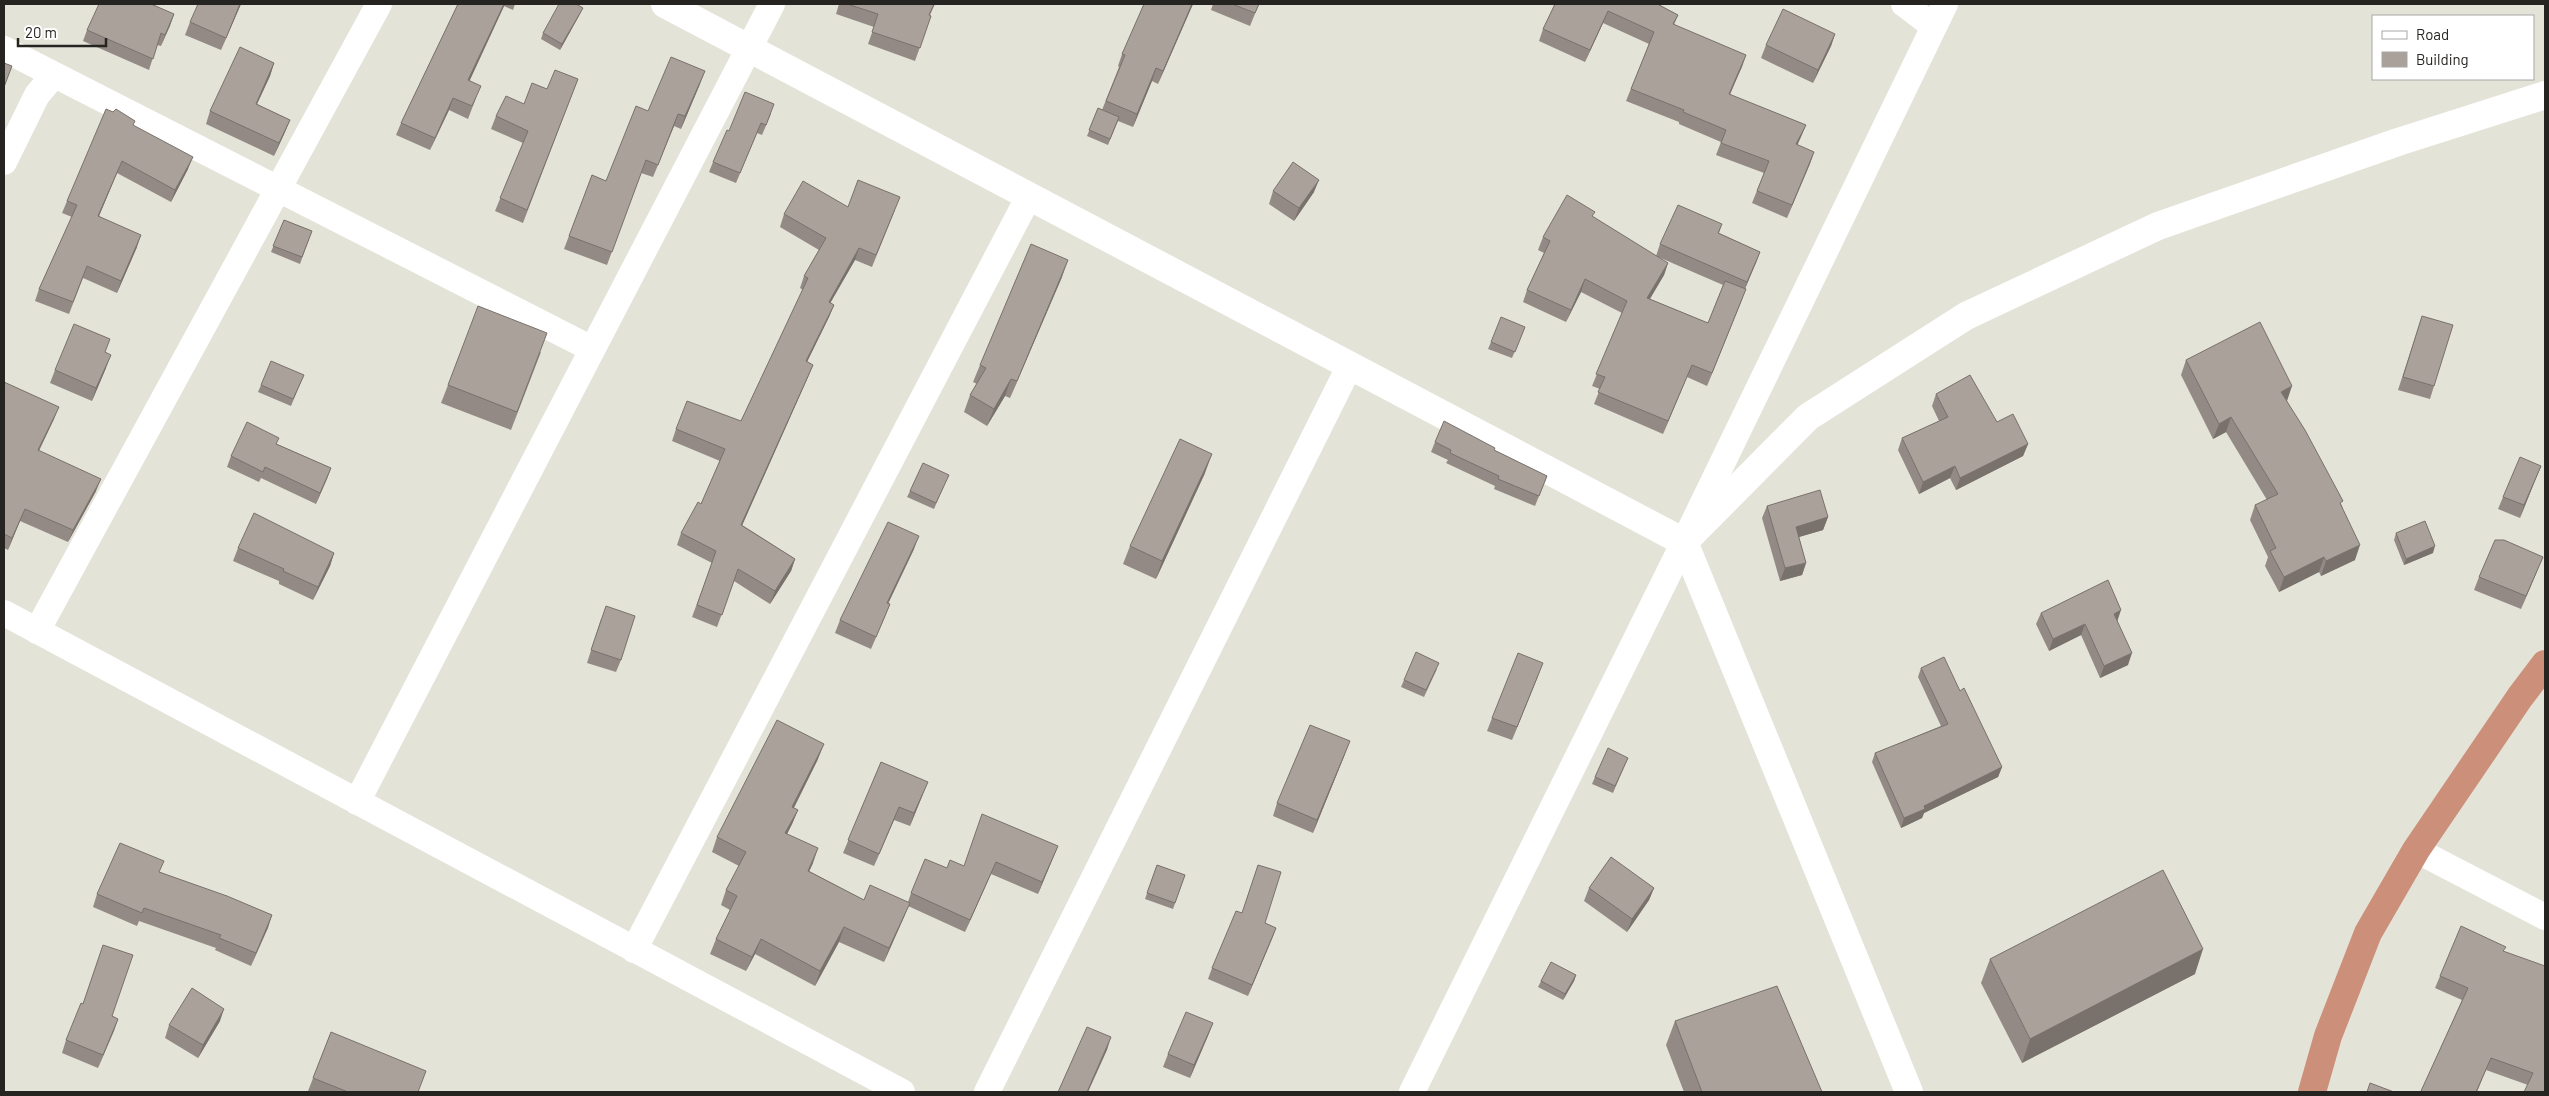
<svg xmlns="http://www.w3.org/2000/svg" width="2549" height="1096" viewBox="0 0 2549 1096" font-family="Barlow,sans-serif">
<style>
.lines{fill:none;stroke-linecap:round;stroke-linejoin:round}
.minor{stroke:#fff;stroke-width:26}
.tertiary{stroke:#fff;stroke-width:28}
.trunk{stroke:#cb8f7a;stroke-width:28}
.wall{fill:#938a85;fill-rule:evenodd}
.shaded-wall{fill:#78716c}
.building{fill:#aba19b;stroke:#78716c}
</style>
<rect width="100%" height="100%" fill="#e4e3d8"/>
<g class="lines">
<path class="minor" d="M1904,4L1933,26
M4,49L592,349
M4,162L37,95L54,75
M4,613L902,1092
M37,631L379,4
M357,802L772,4
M2416,850L2545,917
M634,950L1029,196
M987,1092L1350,365
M1412,1092L1684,542L1945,4"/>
<path class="tertiary" d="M665,4L1684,542L1909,1092
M1684,542L1808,417L1966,316L2158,226L2398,142L2545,95"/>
<path class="trunk" d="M2312,1092L2328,1036L2368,933L2416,850L2520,697L2545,664"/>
</g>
<path class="wall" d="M241,4L221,50L185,35L190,22Z
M458,4H515L513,10L504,6L469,81L476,98L468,119L449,110L430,150L396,135L401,123Z
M839,4H935L930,15L931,16L915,61L868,44L874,27L836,14Z
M1192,4H1193L1158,84L1152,81L1133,127L1118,121L1108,145L1087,136L1098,108L1102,110L1119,67L1118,66L1122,54Z
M1213,4H1259L1250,26L1211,10Z
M1555,4H1661L1660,5L1678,15L1674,25L1746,55L1730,95L1806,125L1797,145L1814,152L1787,218L1752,203L1764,173L1716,155L1721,142L1679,124V122L1626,101L1649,44L1603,23L1585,62L1539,41L1543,29Z
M174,14L161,46L157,45L149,70L83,41L87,30Z
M580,14L560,50L541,39L543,33Z
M1835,34L1831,46L1813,83L1761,58L1766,45Z
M274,63L270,76L257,104L290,120L285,132L274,156L206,124L210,111Z
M578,79L523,223L495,211L523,143L491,129L496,116L524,104L547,89Z
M700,84L681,129L674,126L653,177L641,173L607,265L564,249L592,175L606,181L648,111Z
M771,114L762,135L757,133L736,183L709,172L713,162L729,131Z
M134,126L188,169L171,202L117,173L99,216L137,247L117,293L83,278L69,314L35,301L39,289L72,217L62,213L67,201Z
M1273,191L1314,192L1294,221L1269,204Z
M848,207L895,210L872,267L855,260L830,303L834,305L829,317L807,362L813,365L808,377L742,525L795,559L791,571L770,604L734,581L717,627L692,617L712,563L677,545L681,533L701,504L720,461L672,441L676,429L741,421L803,290L800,288L804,276L819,250L780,227L784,214Z
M1593,217L1656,256L1660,244L1722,224L1719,233L1760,252L1745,289L1741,302L1707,386L1687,377L1663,434L1594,404L1600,389L1592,386L1622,313L1581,292L1566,322L1523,302L1527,290L1544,253L1538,250L1543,237ZM1656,256L1723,285L1708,323L1650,299L1664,275L1668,263Z
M284,220L312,231L300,264L271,252Z
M1062,277L1010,398L1005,396L987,426L964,412L970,395L977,384L973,382L980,365Z
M2422,316L2434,386L2430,399L2398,390Z
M1525,327L1512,358L1488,349L1491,342Z
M106,352V368L92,401L50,383L55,370Z
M541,352L511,430L441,403L448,385Z
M2186,360L2287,401L2342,506L2355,560L2321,576L2319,572L2279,592L2265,566L2268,557L2250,520L2255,505L2267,500L2226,432L2213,439L2181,375Z
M304,375L291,406L258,392L261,385Z
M4,382L54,419L39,451L96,491L68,542L20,521L8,550L4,548Z
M1936,394L1997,422L2028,444L2023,456L1956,490L1950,478L1919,494L1898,450L1902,438L1939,421L1932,406Z
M1435,442L1494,450L1547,476L1535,506L1494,489L1495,486L1446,463L1448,460L1431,452Z
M277,444L331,468L316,504L261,478L259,482L227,467L231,456Z
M2541,466L2520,518L2498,509L2503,497Z
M1205,473L1156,579L1123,564L1130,546Z
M946,481L934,509L907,497L910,491Z
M1767,506L1828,517L1823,530L1799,537L1806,563L1802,575L1780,581L1762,518Z
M2396,533L2433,553L2404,565L2394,540Z
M238,548L334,553L330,566L313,600L279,584V581L233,561Z
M914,549L888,604H890L885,617L871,649L835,633L840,620Z
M2543,557L2521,609L2474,590L2479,577Z
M2041,613L2117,620L2128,665L2100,678L2081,635L2049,651L2036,624Z
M601,619L621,660L616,672L587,663Z
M1921,668L1960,691L2002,767L1998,777L1924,813L1922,818L1901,828L1872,762L1875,753L1941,726L1918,677Z
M1437,669L1424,697L1401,687L1404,680Z
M1538,676L1512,740L1487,731L1492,718Z
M1345,754L1313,833L1273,816L1277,803Z
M1628,758L1613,793L1592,784L1595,777Z
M818,759L794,808L798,810L792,824L787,834L813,863L809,871L864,900L908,902L911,893L947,868L963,866L1058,846L1038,894L991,874L965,932L908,906L904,917L884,962L839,942L815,986L755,954L746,971L710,954L716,939L730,910L721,905L726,890L739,866L712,852L717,837Z
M881,762L923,794L910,826L894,820L874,866L843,853Z
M1157,865L1185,875L1173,909L1145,899Z
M1258,865L1265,923L1276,928L1248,996L1208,979L1212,968L1242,913Z
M160,872L272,915L251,966L215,950L216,948L139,921L137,926L93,907L97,894Z
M1589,888H1654L1649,900L1627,932L1584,901Z
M103,945L112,1016L118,1019L98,1068L62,1053L66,1040L83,1004Z
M2504,951L2545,1092L2528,1085L2486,1070L2477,1092H2421L2462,1000L2435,988L2440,976Z
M1990,959L2195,974L2022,1063L1981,983Z
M1576,975L1574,981L1563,1000L1538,987L1541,981Z
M220,1021L198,1058L165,1038L169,1025Z
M1675,1021L1822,1092H1684L1666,1045Z
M1213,1023L1190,1078L1163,1067L1168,1054Z
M331,1032L418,1092H312L308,1091Z"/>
<path class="shaded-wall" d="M240,4H241L221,50L226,38Z
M504,4H505L464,93L468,80Z
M1192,4H1193L1158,84L1163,71Z
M583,8L580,14L560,50L562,44Z
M1608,11L1603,23L1585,62L1590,50Z
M174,14L170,26L161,46L165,35Z
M1835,34L1831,46L1813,83L1818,70Z
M1746,55L1742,67L1724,107L1729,94Z
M274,63L270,76L251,117L256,104Z
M1156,68L1152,81L1133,127L1137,114Z
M705,71L700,84L681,129L685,116Z
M453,98L449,110L430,150L435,138Z
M678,114L674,126L653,177L658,165Z
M290,120L285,132L274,156L279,143Z
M1806,125L1801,137L1792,157L1796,144Z
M1814,152L1810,164L1787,218L1792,205Z
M193,157L188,169L171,202L175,190Z
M122,161L117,173L94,228L98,216Z
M1319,180L1314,192L1294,221L1299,208Z
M141,235L137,247L117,293L121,281Z
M859,248L855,260L824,314L829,302Z
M1760,252L1756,263L1743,293L1747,282Z
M1068,260L1062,277L1010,398L1017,381Z
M1668,263L1664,275L1643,310L1647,298Z
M1585,279L1581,292L1566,322L1571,310Z
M1746,289L1741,302L1707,386L1712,373Z
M834,305L829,317L801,374L806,361Z
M111,355L106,368L92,401L96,388Z
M813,365L808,377L737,537L741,525Z
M1692,365L1687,377L1663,434L1668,421Z
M1011,379L1005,396L987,426L994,409Z
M2292,386L2287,401L2281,392Z
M59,407L54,419L33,462L38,450Z
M2231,417L2226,432L2213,439L2219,424Z
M2028,444L2023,456L1956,490L1960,478Z
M1212,454L1205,473L1156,579L1162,561Z
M1955,466L1950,478L1919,494L1923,482Z
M2541,466L2536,478L2520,518L2524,505Z
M331,468L327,479L316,504L320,493Z
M101,479L96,491L68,542L73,530Z
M25,509L20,521L8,550L12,538Z
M1828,517L1823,530L1792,539L1796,527Z
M919,536L914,549L882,616L887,603Z
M2360,545L2355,560L2321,576L2326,561Z
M2435,546L2433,553L2404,565L2406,559Z
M334,553L330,566L313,600L318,587Z
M2324,557L2319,572L2279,592L2284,577Z
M2543,557L2538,569L2521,609L2526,596Z
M795,559L791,571L770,604L775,591Z
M1806,563L1802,575L1780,581L1785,568Z
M2121,610L2117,622L2114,614Z
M2085,624L2081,635L2049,651L2053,639Z
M2132,653L2128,665L2100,678L2104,666Z
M1543,663L1538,676L1512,740L1517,727Z
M1350,741L1345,754L1313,833L1317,820Z
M824,744L818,759L787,821L792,807Z
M2002,767L1998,777L1924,813L1922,818L1901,828L1904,818L1924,806Z
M928,782L923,794L910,826L914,813Z
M899,807L894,820L874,866L879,854Z
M798,810L792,824L780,848L785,833Z
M1058,846L1038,894L1042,882Z
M818,848L813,863L803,885L808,871Z
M996,862L991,874L965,932L970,920Z
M1654,888L1649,900L1627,932L1632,919Z
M910,903L904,917L884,962L889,948Z
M272,915L268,928L251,966L256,953Z
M844,927L839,942L815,986L820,971Z
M1276,928L1272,939L1248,996L1252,985Z
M761,939L755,954L746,971L752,957Z
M2203,949L2195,974L2022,1063L2030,1039Z
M1576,975L1574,981L1563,1000L1565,994Z
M224,1009L220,1021L198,1058L203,1045Z
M118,1019L114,1031L98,1068L103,1055Z
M1213,1023L1208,1036L1190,1078L1194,1065Z
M1111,1037L1107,1050L1088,1092H1087Z"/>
<path class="building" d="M99,4H151L174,14L165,35L161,33L153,59L87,30Z
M198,4H240L226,38L190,22Z
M458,4H504L468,80L481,86L472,106L453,98L435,138L401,123Z
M559,4H576L583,8L562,44L543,33Z
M847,4H934L929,15L931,16L920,48L872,32L878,14Z
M1144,4H1192L1163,71L1156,68L1137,114L1106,101L1125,55L1122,54Z
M1232,4H1259L1255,13Z
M1555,4H1660L1659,5L1678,15L1673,24L1746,55L1729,94L1806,125L1796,144L1814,152L1792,205L1757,191L1769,161L1721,143L1726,130L1683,112L1684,110L1631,89L1654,32L1608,11L1590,50L1543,29Z
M1783,9L1835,34L1818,70L1766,45Z
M240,47L274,63L256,104L290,120L279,143L210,111Z
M671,57L705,71L685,116L678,114L658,165L646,160L612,252L569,236L592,175L606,181L636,106L648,111Z
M4,63L12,66L4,87Z
M555,70L578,79L527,210L500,198L528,131L496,116L506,96L524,104L532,83L547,89Z
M745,92L774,104L766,125L761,123L740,173L713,162L727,130L729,131Z
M1098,108L1119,117L1110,139L1089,130Z
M106,109L113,112L116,109L135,121L133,125L193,157L175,190L122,161L98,216L141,235L121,281L87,266L73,302L39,289L77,205L67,201Z
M1293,162L1319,180L1299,208L1273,191Z
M858,180L900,197L876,255L859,248L829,302L834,305L806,361L813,365L741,525L795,559L775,591L738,569L722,615L697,605L716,551L681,533L698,502L701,504L725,449L676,429L687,401L741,421L808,278L804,276L826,238L784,214L803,181L848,207Z
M1567,195L1595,212L1592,216L1668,263L1647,298L1708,323L1725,281L1746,289L1712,373L1692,365L1668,421L1598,392L1605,377L1596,374L1627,301L1585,279L1571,310L1527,290L1550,241L1543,237Z
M1678,205L1722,224L1718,233L1760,252L1747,282L1660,244Z
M284,220L312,231L302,257L273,246Z
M1031,244L1068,260L1017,381L1011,379L994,409L970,395L986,368L980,365Z
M478,306L547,333L517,412L448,385Z
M2422,316L2453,325L2434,386L2403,377Z
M1501,317L1525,327L1515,352L1491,342Z
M2260,322L2292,386L2281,392L2305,430L2343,501L2340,503L2360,545L2326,561L2324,557L2284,577L2270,551L2276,548L2255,505L2278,494L2231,417L2219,424L2186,360Z
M74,324L110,339L105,352L111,355L96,388L55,370Z
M271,361L304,375L293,399L261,385Z
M1970,375L1997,422L2013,414L2028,444L1960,478L1955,466L1923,482L1902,438L1948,417L1936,394Z
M4,382L59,407L38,450L101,479L73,530L25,509L12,538L4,534Z
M1444,421L1495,448L1494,450L1547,476L1539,496L1498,479L1499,476L1450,453L1451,450L1435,442Z
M247,422L279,438L276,444L331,468L320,493L265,467L263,472L231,456Z
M1180,439L1212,454L1162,561L1130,546Z
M2520,457L2541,466L2524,505L2503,497Z
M923,463L949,475L936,503L910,491Z
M1820,490L1828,517L1796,527L1806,563L1785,568L1767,506Z
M254,513L334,553L318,587L283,571L284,569L238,548Z
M2425,521L2435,546L2406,559L2396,533Z
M888,522L919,536L887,603L890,604L876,637L840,620Z
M2495,540H2504L2543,557L2526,596L2479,577Z
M2108,580L2121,610L2114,614L2132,653L2104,666L2085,624L2053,639L2041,613Z
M606,606L635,616L621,660L591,650Z
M1416,652L1439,663L1426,690L1404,680Z
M1518,653L1543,663L1517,727L1492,718Z
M1944,657L1960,691L1964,688L2002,767L1924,806L1925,809L1904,818L1875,753L1948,724L1921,668Z
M777,720L824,744L792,807L798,810L785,833L818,848L808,871L864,900L870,885L910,903L889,948L844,927L820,971L761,939L752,957L716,939L737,896L726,890L746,852L717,837Z
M1310,725L1350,741L1317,820L1277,803Z
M1608,748L1628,758L1615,786L1595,777Z
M881,762L928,782L914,813L899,807L879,854L848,840Z
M982,814L1058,846L1042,882L996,862L970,920L911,893L925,859L947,868L950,860L964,866Z
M120,843L164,861L159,872L227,896L272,915L256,953L219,938L221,935L144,908L142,913L97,894Z
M1611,857L1654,888L1632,919L1589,888Z
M1157,865L1185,875L1175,903L1147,893Z
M1258,865L1281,872L1265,923L1276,928L1252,985L1212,968L1236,911L1242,913Z
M2163,870L2203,949L2030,1039L1990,959Z
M2461,926L2506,947L2503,951L2545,966V1092H2524L2533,1073L2491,1058L2476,1092H2424L2421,1091L2468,988L2440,976Z
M103,945L133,955L112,1016L118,1019L103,1055L66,1040L81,1003L83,1004Z
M1551,962L1576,975L1565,994L1541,981Z
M1777,986L1822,1092H1702L1675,1021Z
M192,988L224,1009L203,1045L169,1025Z
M1186,1012L1213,1023L1194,1065L1168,1054Z
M1087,1027L1111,1037L1087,1092H1058Z
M331,1032L426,1071L418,1092H348L313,1078Z
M2370,1083L2394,1092H2367Z"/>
<rect width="2549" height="1096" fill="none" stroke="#252420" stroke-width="10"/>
<rect x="2372" y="15" width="162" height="65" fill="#ffffff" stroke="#a8a7a6"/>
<rect x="2382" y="31" width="25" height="8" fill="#ffffff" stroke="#a8a7a6"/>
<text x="2416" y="40" font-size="15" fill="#252420">Road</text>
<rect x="2382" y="52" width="25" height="15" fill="#aba19b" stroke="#a8a7a6"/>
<text x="2416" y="65" font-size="15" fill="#252420">Building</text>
<path d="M18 38v8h88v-8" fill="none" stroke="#252420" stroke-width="2.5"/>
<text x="25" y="38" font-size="15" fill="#252420" stroke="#ffffff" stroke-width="4" paint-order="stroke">20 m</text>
</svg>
